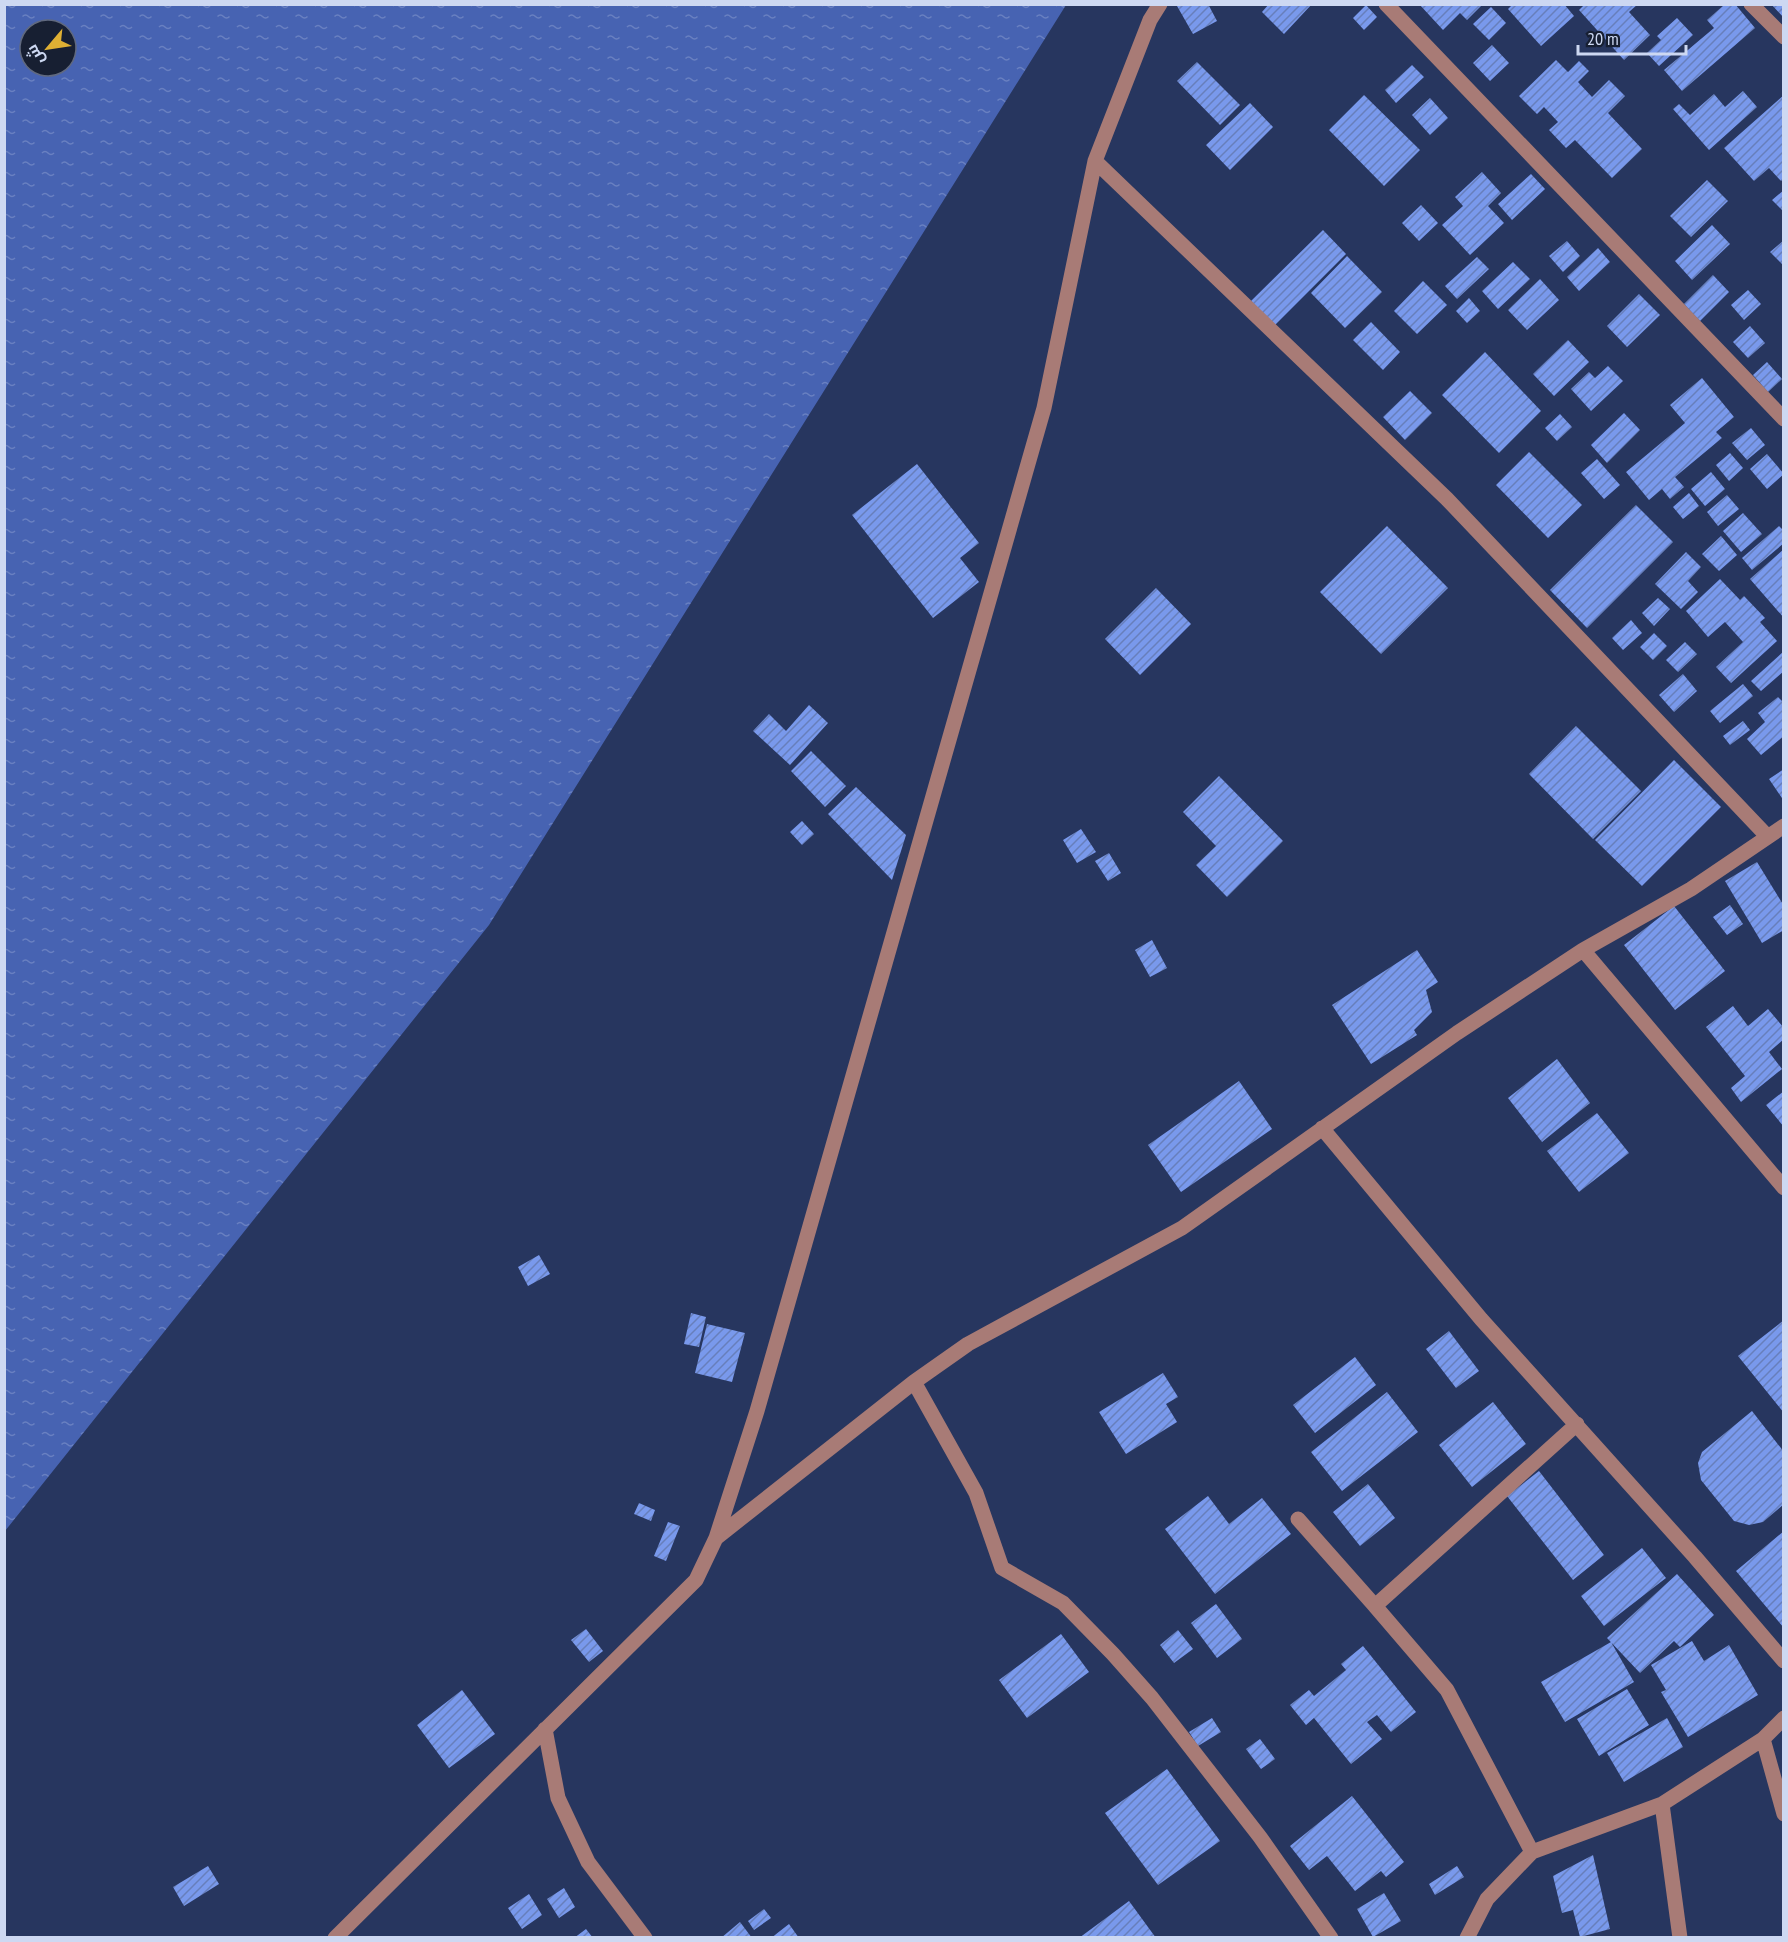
<svg xmlns="http://www.w3.org/2000/svg" width="1788" height="1942" viewBox="0 0 1788 1942" font-family="'PT Sans Narrow',Cairo,sans-serif">
<style>
.water{fill:url(#water-ripples);fill-rule:evenodd}
.building{fill:url(#building-hatch)}
.lines{fill:none;stroke-linecap:round;stroke-linejoin:round}
.minor{stroke:#a87b76;stroke-width:15}
</style>
<defs>
<pattern id="water-ripples" width="26" height="14" patternUnits="userSpaceOnUse" patternTransform="scale(1.5)"><rect width="26" height="14" fill="#4763b2"/><path d="M2 4q2-2 4 0t4 0M15 11q2-2 4 0t4 0" fill="none" stroke="#6980c1"/></pattern>
<pattern id="building-hatch" width="6" height="6" patternUnits="userSpaceOnUse" patternTransform="scale(1.5)"><rect width="6" height="6" fill="#7999ec"/><path d="M-1 1l2-2M0 6l6-6M5 7l2-2" fill="none" stroke="#677fbb"/></pattern>
</defs>
<rect width="100%" height="100%" fill="#27365f"/>
<path class="water" d="M5,4L1066,5L489,925L5,1531ZM30,30H66V66H30Z"/>
<path class="building" d="M1180,4H1208L1217,21L1193,34L1177,6Z
M1269,4H1312L1284,34L1262,12Z
M1419,4H1483L1467,20L1460,13L1443,30Z
M1513,4H1564L1574,16L1541,46L1508,9Z
M1585,4H1638L1629,12L1650,35L1624,60L1579,10Z
M1725,4H1735L1755,28L1682,91L1664,70L1714,28L1707,20Z
M1771,4H1784V18Z
M1366,5L1377,17L1364,30L1353,18Z
M1491,7L1506,23L1489,40L1473,24Z
M1677,18L1693,35L1659,66L1647,53L1661,40L1657,36Z
M1492,45L1509,63L1490,81L1473,63Z
M1556,60L1568,72L1579,61L1589,71L1578,82L1592,97L1609,80L1625,96L1608,113L1642,149L1612,178L1575,140L1566,148L1549,130L1558,122L1544,107L1537,114L1519,96Z
M1197,62L1240,105L1220,125L1177,81Z
M1412,65L1424,77L1396,103L1385,90Z
M1743,91L1757,107L1709,150L1673,109L1679,104L1690,115L1714,94L1725,107Z
M1364,95L1420,150L1384,186L1329,130Z
M1784,95V179L1781,181L1769,168L1754,181L1724,148Z
M1430,98L1448,118L1430,135L1412,115Z
M1250,103L1273,127L1230,170L1206,145Z
M1482,172L1501,193L1488,206L1504,223L1470,255L1442,225L1463,206L1455,197Z
M1531,174L1545,189L1512,220L1498,204Z
M1707,180L1728,201L1691,237L1670,216Z
M1784,190V212L1772,200Z
M1421,205L1438,223L1419,241L1402,223Z
M1712,225L1730,244L1692,280L1675,261Z
M1323,230L1346,254L1275,325L1251,301Z
M1784,240V266L1770,252Z
M1567,241L1580,256L1563,272L1549,256Z
M1598,248L1610,262L1579,291L1567,277Z
M1347,256L1382,292L1345,328L1311,293Z
M1477,257L1489,269L1457,299L1445,286Z
M1513,262L1530,279L1498,309L1482,291Z
M1713,275L1729,292L1700,321L1684,304Z
M1540,279L1559,300L1527,330L1508,310Z
M1423,281L1447,305L1417,334L1394,311Z
M1748,290L1761,304L1744,320L1731,305Z
M1639,294L1660,315L1627,347L1607,326Z
M1469,298L1480,311L1467,323L1456,311Z
M1371,322L1400,352L1383,370L1353,340Z
M1750,326L1765,343L1748,358L1733,342Z
M1568,340L1589,362L1554,396L1533,374Z
M1485,352L1541,411L1499,453L1442,395Z
M1767,362L1782,379L1768,392L1753,375Z
M1608,366L1623,381L1591,411L1571,389L1589,372L1595,378Z
M1702,378L1734,417L1716,432L1722,438L1675,477L1684,487L1670,499L1662,489L1649,500L1626,472L1685,423L1670,405Z
M1410,391L1432,413L1405,440L1383,417Z
M1624,413L1640,430L1607,463L1591,445Z
M1560,414L1572,427L1557,441L1545,428Z
M1751,428L1765,445L1747,460L1732,443Z
M1529,452L1582,505L1548,538L1496,485Z
M1730,453L1743,468L1729,481L1716,465Z
M1767,454L1784,474L1767,489L1750,469Z
M1597,459L1620,485L1604,499L1581,473Z
M917,464L979,543L960,558L979,582L933,618L852,515Z
M1711,472L1725,489L1705,506L1691,489Z
M1689,493L1699,506L1683,519L1673,507Z
M1727,495L1739,509L1718,526L1707,512Z
M1636,505L1673,542L1587,628L1550,590Z
M1743,513L1762,534L1741,552L1723,531Z
M1387,526L1448,588L1381,654L1320,592Z
M1779,526L1784,531V543L1752,570L1742,558Z
M1721,536L1737,555L1719,571L1702,554Z
M1784,549V618L1750,579Z
M1686,552L1701,567L1688,581L1698,592L1681,609L1655,584Z
M1720,579L1740,600L1744,596L1765,618L1760,622L1777,641L1731,683L1716,667L1743,642L1725,622L1708,637L1686,611Z
M1156,588L1191,624L1140,675L1105,639Z
M1658,598L1670,609L1654,626L1642,613Z
M1631,620L1642,633L1623,650L1612,638Z
M1654,633L1667,646L1653,660L1640,647Z
M1685,642L1697,654L1678,672L1666,660Z
M1784,651V671L1761,691L1751,681Z
M1683,674L1697,691L1674,712L1659,695Z
M1743,684L1753,696L1720,723L1710,711Z
M1778,697L1784,703V736L1761,755L1747,739L1765,722L1758,713Z
M809,705L828,723L790,765L753,731L769,714L786,731Z
M1743,721L1750,730L1730,745L1723,736Z
M1576,726L1641,791L1593,839L1529,774Z
M811,751L846,786L825,807L791,771Z
M1674,760L1721,807L1642,886L1595,840Z
M1784,769V801L1769,779Z
M1219,776L1283,841L1227,897L1196,865L1216,846L1183,812Z
M856,787L906,835L892,880L828,814Z
M802,821L814,834L802,845L790,832Z
M1081,829L1096,852L1077,863L1063,840Z
M1109,853L1121,873L1108,881L1095,861Z
M1757,862L1784,906V930L1762,943L1725,881Z
M1730,905L1743,924L1727,935L1713,917Z
M1674,906L1725,971L1675,1010L1624,945Z
M1152,940L1167,968L1150,977L1135,950Z
M1417,950L1438,982L1426,990L1432,1012L1414,1030L1417,1035L1371,1064L1332,1005Z
M1733,1006L1748,1026L1768,1009L1784,1028V1039L1769,1052L1782,1069L1741,1102L1731,1088L1745,1076L1706,1027Z
M1557,1059L1590,1103L1542,1142L1508,1098Z
M1239,1081L1272,1129L1181,1192L1148,1145Z
M1784,1091V1127L1766,1105Z
M1597,1113L1629,1153L1579,1192L1547,1151Z
M539,1255L550,1274L528,1286L518,1267Z
M691,1313L706,1317L699,1347L684,1344Z
M1784,1320V1413L1738,1356Z
M707,1324L745,1333L732,1382L695,1373Z
M1449,1331L1479,1371L1456,1388L1426,1349Z
M1355,1357L1376,1385L1315,1433L1293,1405Z
M1163,1373L1178,1397L1166,1404L1177,1422L1126,1454L1099,1412Z
M1387,1392L1418,1432L1342,1491L1311,1452Z
M1493,1402L1526,1444L1472,1487L1439,1445Z
M1752,1411L1784,1452V1504L1763,1522L1749,1525L1734,1521L1701,1480L1698,1463L1702,1452Z
M1539,1471L1604,1555L1573,1580L1507,1496Z
M1368,1484L1395,1518L1360,1546L1333,1512Z
M1208,1496L1229,1524L1262,1498L1291,1534L1215,1594L1165,1529Z
M639,1503L655,1510L651,1521L634,1514Z
M668,1522L680,1526L666,1561L654,1556Z
M1784,1531V1628L1736,1571Z
M1642,1548L1666,1578L1604,1626L1581,1596Z
M1677,1574L1714,1615L1680,1647L1674,1641L1640,1673L1607,1638Z
M1216,1604L1242,1639L1217,1658L1191,1623Z
M586,1629L603,1651L589,1662L571,1640Z
M1178,1630L1193,1649L1174,1663L1160,1645Z
M1061,1634L1089,1672L1027,1718L999,1680Z
M1692,1641L1704,1661L1729,1645L1758,1695L1688,1737L1661,1692L1666,1690L1651,1665Z
M1611,1642L1634,1682L1565,1722L1541,1682Z
M1363,1646L1416,1712L1391,1732L1377,1715L1367,1722L1382,1739L1351,1764L1314,1718L1306,1725L1290,1705L1309,1690L1314,1696L1346,1670L1341,1664Z
M1627,1689L1649,1725L1599,1756L1577,1719Z
M462,1690L495,1734L449,1768L417,1725Z
M1212,1718L1221,1732L1198,1746L1189,1732Z
M1667,1718L1683,1747L1624,1782L1607,1753Z
M1260,1739L1275,1759L1261,1769L1246,1749Z
M1167,1769L1220,1841L1158,1885L1105,1813Z
M1352,1796L1404,1862L1386,1877L1381,1871L1355,1891L1327,1856L1309,1870L1290,1846Z
M1593,1855L1610,1929L1580,1937L1573,1910L1562,1913L1553,1876Z
M208,1866L219,1884L184,1906L173,1887Z
M1457,1866L1464,1877L1435,1895L1429,1884Z
M564,1888L575,1907L559,1918L547,1899Z
M1384,1893L1401,1921L1373,1937L1357,1909Z
M529,1894L542,1915L522,1929L508,1908Z
M1129,1901L1156,1938H1079Z
M764,1909L771,1918L754,1930L748,1921Z
M740,1922L752,1938H721Z
M789,1924L799,1938H771Z
M586,1929L593,1938H574Z"/>
<g class="lines">
<path class="minor" d="M1386,4L1784,419
M1751,4L1784,37
M1095,161L1447,499L1767,836
M1583,950L1784,1188
M1322,1128L1481,1319L1695,1557L1784,1661
M914,1382L976,1493L1002,1568L1063,1603L1113,1654L1152,1698L1260,1837L1331,1938
M1298,1519L1375,1606
M716,1538L914,1382L968,1344L1182,1228L1457,1033L1583,950L1691,889L1784,826
M545,1729L558,1798L588,1862L645,1938
M1763,1739L1784,1814
M1662,1804L1680,1938
M1532,1852L1447,1690L1375,1606L1577,1424
M335,1938L696,1580L716,1538L757,1411L1044,408L1095,161L1150,20L1160,4
M1467,1938L1487,1899L1532,1852L1662,1804L1763,1739L1784,1718"/>
</g>
<rect width="1788" height="1942" fill="none" stroke="#cdd8f2" stroke-width="12"/>
<g transform="translate(48 48) rotate(241)"><circle r="28" fill="#171f32" stroke="#60697f" stroke-width="1.5"/>
<path d="M0-4.5L10 22L0 15L-10 22Z" fill="#dfb034"/>
<text y="-9" font-size="16" font-weight="bold" text-anchor="middle" fill="#cdd8f2">ش</text>
</g>
<path d="M1578 45v9h108v-9" fill="none" stroke="#cdd8f2" stroke-width="3"/>
<text x="1587" y="45" font-size="18" fill="#cdd8f2" stroke="#171f32" stroke-width="4.5" paint-order="stroke">20 m</text>
</svg>
